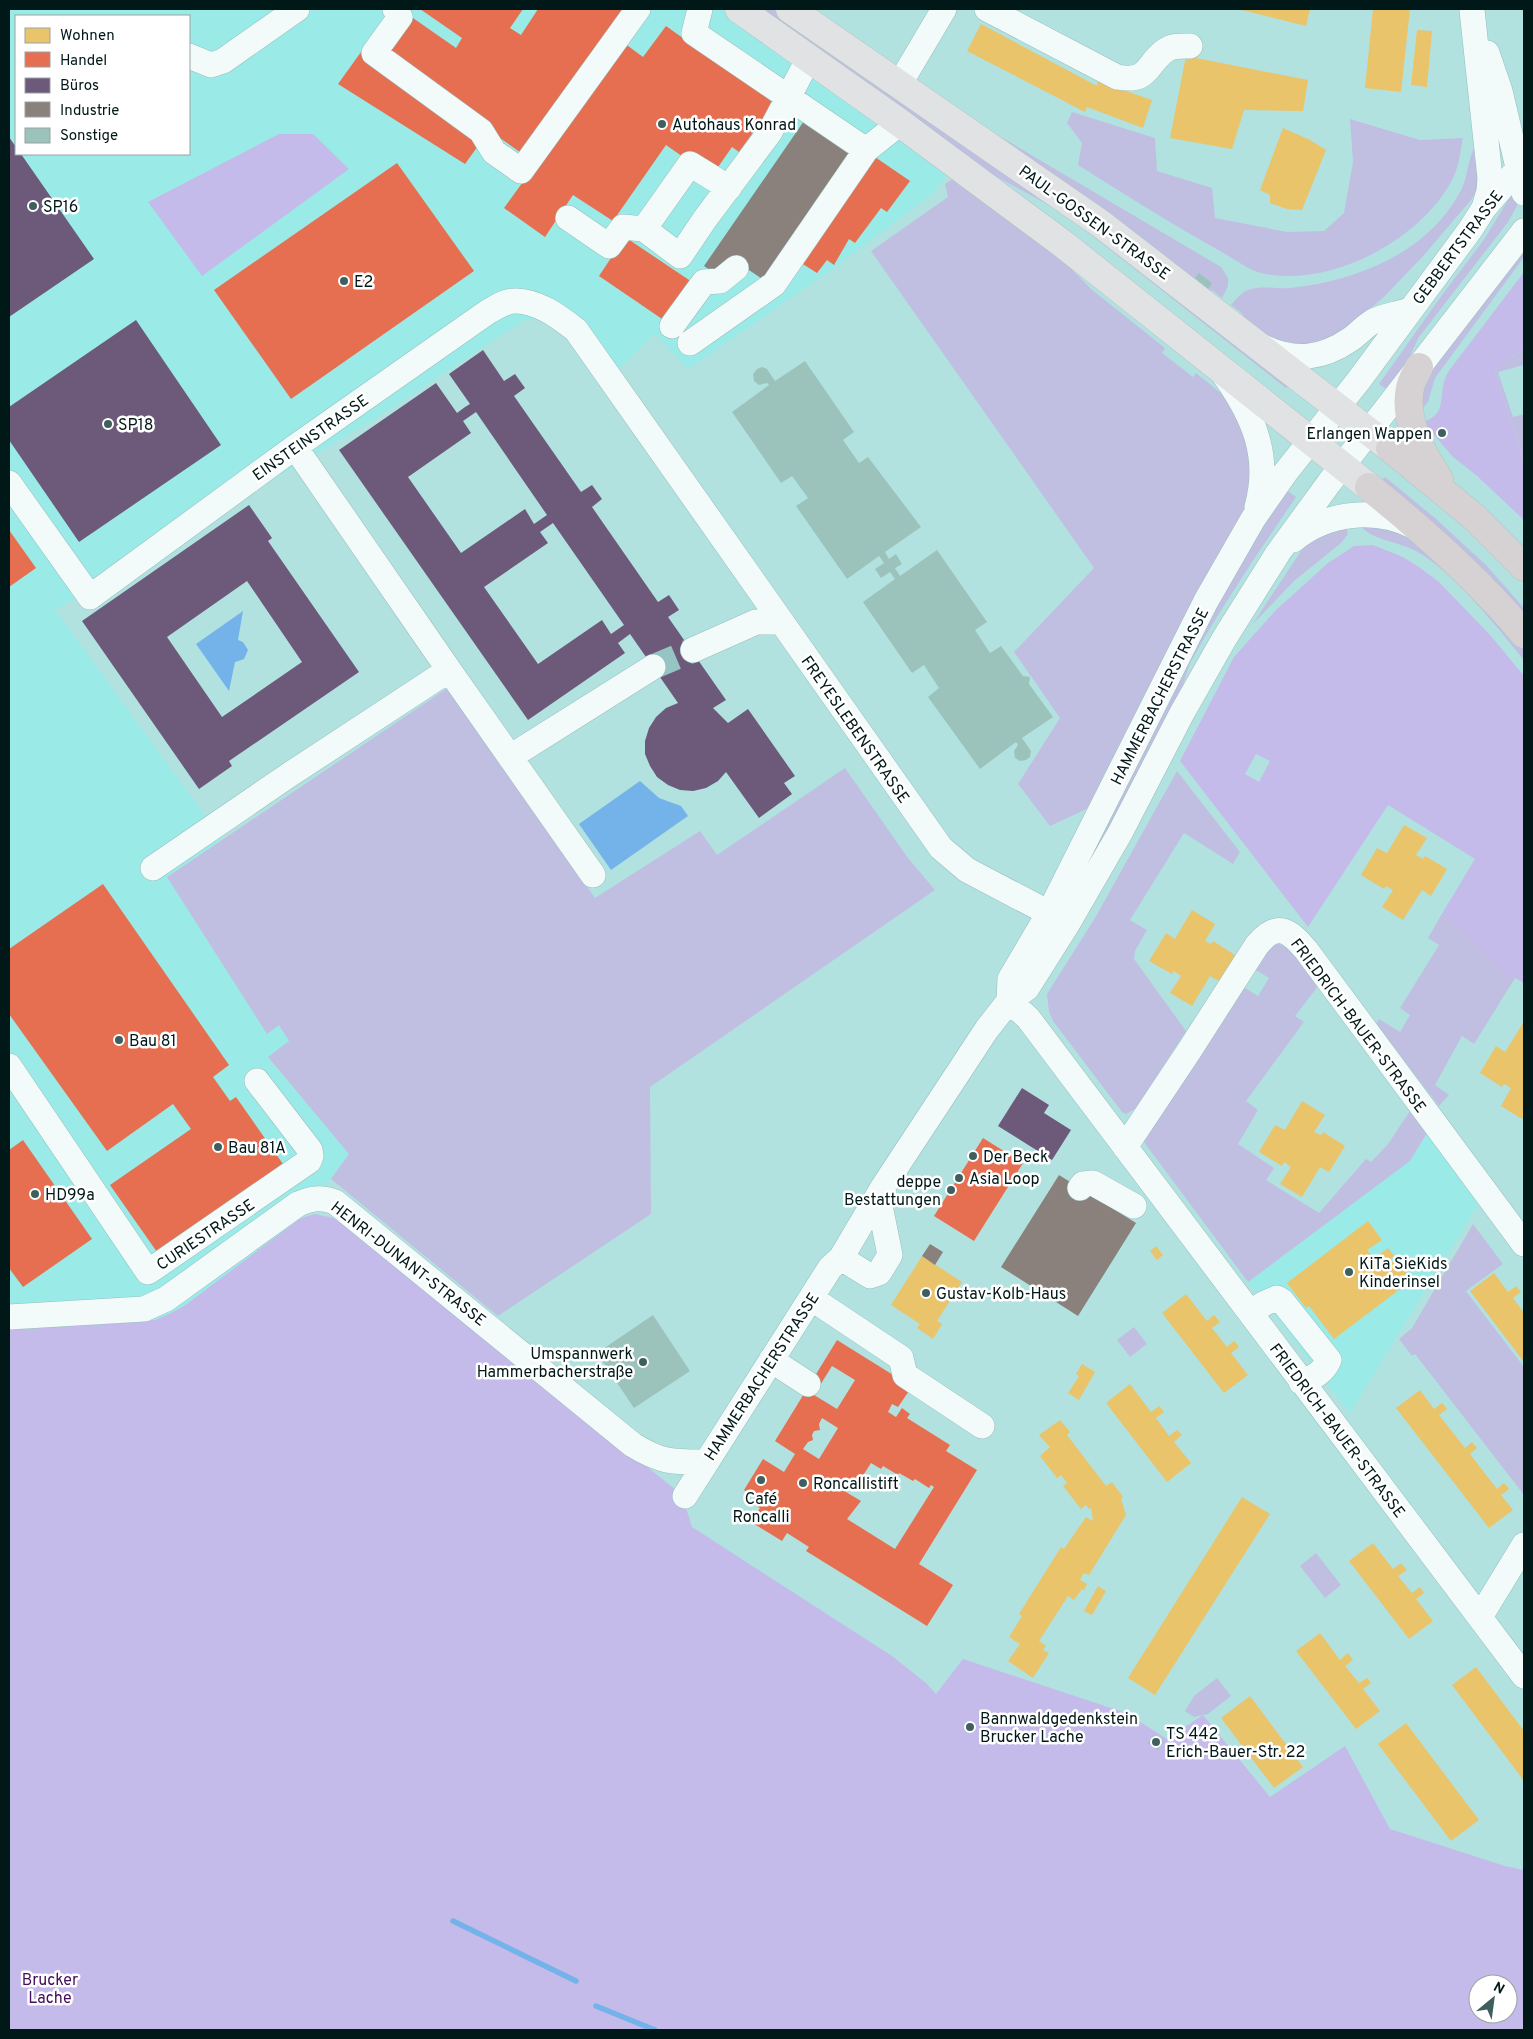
<svg xmlns="http://www.w3.org/2000/svg" width="1533" height="2039" viewBox="0 0 1533 2039" font-family="Overpass,sans-serif">
<style>
.built{fill:#9aeae7;fill-rule:evenodd}
.green{fill:#c0bfe2}
.forest{fill:#c4bbea;fill-rule:evenodd}
.water{fill:#74b3ea}
.homes{fill:#e9c46a}
.shops{fill:#e76f51;fill-rule:evenodd}
.offices{fill:#6d597a;fill-rule:evenodd}
.industry{fill:#8a817c}
.lines{fill:none;stroke-linecap:round;stroke-linejoin:round}
.stream{stroke:#74b3ea;stroke-width:5.5}
.building{fill:#9cc2bc}
.minor-tunnel{stroke:#96c4c2;stroke-width:25;stroke-dasharray:25 12;stroke-linecap:butt}
.minor-casing{stroke:#97bebd;stroke-width:26}
.major-casing{stroke:#b0c6c5;stroke-width:29}
.highway-casing{stroke:#b0c6c5;stroke-width:29}
.minor{stroke:#f3fbfa;stroke-width:25}
.major{stroke:#e1e2e3;stroke-width:28}
.highway{stroke:#d6d2d3;stroke-width:28}
.poi-dot{fill:#3e5f5d;stroke:#fff;stroke-width:2}
.labels{text-anchor:middle;stroke-width:5;stroke-linejoin:round;paint-order:stroke}
.poi-label{font-size:16px;fill:#001817;stroke:#fff;text-anchor:start}
.street-label{font-size:16px;fill:#001817;stroke:#fff}
.park-label{font-size:16px;fill:#440d5c;stroke:#fff}
</style>
<rect width="100%" height="100%" fill="#b1e2e0"/>
<path class="built" d="M9,9H757L963,153L933,193L837,266L688,369L655,334L619,369L576,330L555,314L523,321L378,417L55,610L222,839L167,877L267,1034L279,1025L290,1041L268,1058L349,1154L301,1218L184,1306L169,1314L155,1320L9,1330ZM16,16H189V154H16Z
M1427,1133L1479,1203L1350,1413L1248,1282L1410,1161Z"/>
<path class="green" d="M759,9H773L917,110L1046,195L1292,381L1286,388L1075,222L1045,203L988,172Z
M1072,112L1155,138L1157,171L1212,188L1215,218L1287,232L1324,231L1344,213L1353,162L1350,119L1420,140L1463,138C1460,152 1459,169 1451,182C1419,241 1328,289 1261,273C1248,270 1230,256 1218,250C1170,223 1124,194 1078,165L1082,143L1067,123Z
M984,127L1221,267L1228,278V286L1222,298L1212,290L1209,294Z
M1478,144V188L1471,200L1424,255L1386,295L1348,328L1332,338L1305,347L1268,339L1240,319L1243,314L1231,305C1236,299 1241,293 1248,290C1261,285 1277,289 1290,288C1327,284 1356,276 1388,260C1420,244 1448,218 1463,186C1468,175 1469,150 1478,144Z
M956,177L1055,252L1091,289L1165,348L1162,353L1193,377L1196,373L1228,399L1246,422L1254,493L1095,805L1050,826L1018,784L1060,718L1014,652L1094,568L871,251L948,197L945,184Z
M1512,194L1518,197L1517,206L1508,222L1419,337L1407,362L1389,391L1379,384L1442,295L1483,241Z
M1524,246V257L1435,378L1428,402L1423,408L1420,397L1429,371Z
M1524,349V365L1498,372L1513,417L1524,414V461L1495,371L1497,367Z
M1385,477L1435,518L1486,565L1524,608V619L1380,482Z
M1285,489L1296,497L1252,562L1213,623L1190,663L1179,697L1072,897L1136,762L1208,617Z
M1345,524L1348,534L1341,543L1294,581L1252,625L1301,551L1310,541Z
M1360,525L1404,530L1520,642L1524,647V660C1496,626 1454,572 1416,551C1400,542 1370,540 1360,525Z
M449,687L595,898L700,831L717,855L845,768L908,858L935,890L650,1087L651,1214L498,1316L331,1179L349,1154L268,1057L289,1041L279,1025L267,1034L167,877Z
M1177,771L1240,852L1233,864L1184,833L1130,920L1147,930L1135,951L1134,959L1186,1031L1135,1109L1126,1114L1122,1112L1053,1021L1049,1012L1047,994L1095,918Z
M1443,912L1501,970L1515,978L1474,1044L1462,1036L1435,1085L1449,1095L1439,1106L1376,1024L1379,1019L1400,1032L1410,1015L1400,1008L1439,945L1428,938Z
M1272,943C1293,943 1307,970 1319,985L1295,1016L1304,1022L1246,1101L1258,1110L1238,1144L1274,1168L1266,1180L1319,1213L1366,1159L1371,1162L1388,1144L1410,1111L1427,1133L1410,1161L1248,1282L1144,1142L1242,986L1258,996L1269,978L1253,968Z
M1473,1224L1503,1264L1466,1291L1524,1367V1495L1415,1354L1412,1356L1399,1339L1412,1328Z
M1134,1327L1147,1344L1130,1357L1117,1340Z
M1316,1553L1341,1585L1325,1598L1300,1566Z
M1217,1678L1231,1696L1208,1714L1194,1717L1185,1711L1194,1696Z"/>
<path class="forest" d="M279,134H313L349,169L202,276L148,202Z
M1524,272V349L1497,367L1495,371L1524,461V520L1476,475L1453,457L1423,422C1443,415 1440,405 1443,387C1443,382 1446,377 1448,372Z
M1373,545L1403,557L1419,567L1439,582L1491,636L1524,676V983L1501,970L1443,912L1475,859L1388,805L1308,927L1180,761L1234,657L1276,610L1328,563L1354,546ZM1256,754L1270,761L1259,782L1245,774Z
M315,1214L333,1218L348,1225L682,1495L692,1527L892,1656L926,1683L936,1694L963,1659L1126,1713L1167,1739L1203,1715L1270,1797L1345,1746L1390,1829L1505,1866L1524,1870V2030H9V1330L155,1320L169,1314L184,1306L301,1218ZM1478,1984H1508V2014H1478Z"/>
<path class="water" d="M243,611L238,640L243,642L248,650L244,659L235,662L229,691L196,644Z
M640,781L659,798L681,806L688,816L611,870L579,824Z"/>
<path class="homes" d="M1238,9H1310L1306,26Z
M1373,9H1410L1401,92L1365,88Z
M981,24L1097,86L1098,81L1152,100L1143,128L1087,107L1085,112L967,51Z
M1417,30L1432,31L1427,87L1411,85Z
M1186,56L1308,80L1303,111L1244,110L1232,149L1170,138Z
M1283,128L1310,140L1326,150L1302,210L1287,209L1270,203V195L1260,190Z
M1404,825L1427,838L1416,855L1423,859L1425,856L1447,869L1431,896L1422,890L1403,920L1382,907L1393,890L1386,886L1384,889L1361,875L1377,848L1387,853Z
M1192,910L1215,924L1205,941L1211,944L1213,941L1235,955L1219,981L1210,976L1192,1006L1170,993L1181,976L1174,971L1172,974L1149,961L1166,933L1175,939Z
M1523,1023L1524,1115L1522,1119L1501,1106L1511,1088L1504,1084L1502,1087L1480,1073L1496,1046L1505,1052Z
M1302,1101L1325,1115L1314,1132L1321,1135L1323,1132L1345,1146L1329,1172L1320,1167L1302,1197L1280,1184L1291,1167L1284,1162L1282,1166L1259,1152L1275,1125L1285,1130Z
M1368,1221L1382,1240L1367,1250L1374,1259L1388,1248L1394,1256L1382,1266L1384,1268L1396,1259L1412,1280L1334,1339L1309,1306L1306,1308L1287,1283Z
M1156,1246L1163,1255L1157,1260L1150,1251Z
M922,1256L962,1282L937,1321L942,1324L933,1339L917,1328L920,1324L891,1305Z
M1494,1273L1508,1292L1516,1286L1521,1292L1513,1298L1524,1313V1362L1470,1291Z
M1186,1294L1207,1321L1214,1315L1220,1322L1212,1328L1227,1347L1234,1341L1239,1347L1231,1353L1248,1375L1224,1393L1162,1313Z
M1082,1364L1095,1372L1079,1400L1068,1393L1079,1376L1076,1374Z
M1130,1384L1151,1412L1159,1406L1164,1412L1156,1418L1169,1436L1177,1430L1182,1435L1174,1442L1191,1463L1167,1482L1106,1403Z
M1420,1390L1434,1409L1442,1403L1447,1409L1439,1415L1465,1448L1472,1442L1477,1448L1470,1454L1497,1489L1504,1483L1509,1489L1501,1495L1513,1510L1489,1528L1396,1408Z
M1060,1420L1070,1432L1067,1435L1106,1486L1112,1482L1123,1497L1121,1499L1126,1515L1089,1575L1084,1573L1082,1576L1080,1580L1087,1584L1084,1590L1082,1589L1074,1600L1068,1596L1039,1641L1046,1646L1043,1650L1049,1653L1033,1678L1008,1661L1020,1644L1009,1637L1022,1616L1019,1614L1061,1547L1064,1549L1086,1517L1093,1521L1091,1508L1089,1509L1086,1505L1081,1509L1063,1486L1067,1483L1061,1475L1057,1478L1040,1456L1050,1447L1039,1435Z
M1242,1497L1270,1514L1155,1695L1128,1678Z
M1373,1543L1393,1569L1401,1563L1407,1570L1398,1576L1412,1593L1420,1587L1424,1593L1416,1599L1433,1621L1409,1639L1349,1561Z
M1098,1586L1106,1591L1092,1615L1084,1611Z
M1320,1633L1340,1660L1348,1653L1353,1660L1345,1666L1359,1683L1367,1678L1371,1683L1363,1689L1380,1711L1356,1729L1296,1651Z
M1476,1667L1524,1731V1781L1452,1685Z
M1250,1696L1303,1767L1274,1788L1221,1718Z
M1406,1723L1479,1820L1451,1841L1378,1744Z"/>
<path class="shops" d="M420,9H523L510,28L521,35L538,9H624L524,155L483,126L487,120L389,53L413,18L456,48L462,38Z
M666,26L774,103L739,152L732,147L716,170L686,159L666,145L613,221L573,195L545,237L504,208L624,43L643,57Z
M361,52L483,139L465,164L338,84Z
M872,155L910,181L887,212L881,208L855,243L849,239L834,265L827,260L817,273L798,261Z
M397,163L474,271L291,399L214,290Z
M625,237L692,282L665,321L599,276Z
M9,530L36,568L9,587Z
M103,884L229,1065L213,1077L230,1101L236,1097L283,1164L157,1252L110,1185L191,1129L173,1104L107,1151L9,1014V949Z
M983,1138L1023,1163L974,1241L934,1216Z
M23,1140L92,1239L23,1287L9,1268V1150Z
M837,1340L906,1383L911,1388L898,1407L892,1404L888,1412L896,1417L902,1408L910,1414L907,1418L950,1445L946,1451L977,1470L919,1564L953,1585L927,1626L806,1551L809,1547L787,1533L782,1541L751,1522L760,1508L751,1503L755,1497L744,1490L763,1459L784,1472L795,1454L775,1441ZM832,1366L855,1380L837,1409L814,1395ZM822,1418L838,1428L819,1459L803,1449L808,1442L813,1440L812,1435L814,1431L820,1430L819,1424ZM871,1463L881,1469L883,1466L898,1475L899,1473L913,1481L915,1479L929,1488L931,1485L934,1487L895,1549L847,1519L861,1501L846,1492L849,1488L853,1491Z"/>
<path class="offices" d="M9,137L16,147V154H21L94,259L9,317Z
M136,320L221,445L79,542L9,440V407Z
M483,350L504,381L515,374L525,388L514,396L581,492L592,485L602,499L592,507L658,602L669,595L679,610L668,617L726,700L713,708L728,723L748,709L795,776L784,783L792,794L759,818L726,772L718,781L706,788L693,791L680,790L668,785L657,777L650,766L645,754V741L649,728L656,717L666,708L678,703L630,634L618,643L625,653L528,720L339,450L436,383L457,413L465,407L470,404L449,374ZM476,412L547,515L534,524L525,509L461,553L408,477L471,433L463,421ZM553,523L624,625L611,634L602,620L538,664L484,587L548,543L540,532Z
M249,505L272,538L268,541L359,672L229,761L232,766L199,789L82,621ZM247,581L302,662L222,717L167,637Z
M1022,1088L1049,1105L1044,1113L1071,1130L1052,1160L998,1126Z"/>
<path class="industry" d="M804,121L855,156L768,283L730,257L717,275L704,266Z
M1059,1175L1136,1223L1078,1316L1001,1267Z
M930,1244L943,1252L935,1265L922,1256Z"/>
<g class="lines">
<path class="stream" d="M453,1921L576,1981
M596,2006L655,2030"/>
</g>
<path class="building" d="M1199,273L1212,283L1208,289L1195,278Z
M805,361L854,432L843,440L859,463L868,457L921,527L885,552L889,559L896,554L902,564L895,568L900,576L937,550L987,622L975,630L990,653L1001,646L1023,676L1030,677L1029,684L1053,717L1022,738L1031,751L1030,757L1026,760L1020,761L1015,758L1014,751L1018,745L1016,742L980,769L928,697L939,688L924,665L912,673L863,602L895,579L890,572L881,578L875,569L884,563L879,556L847,579L796,506L808,498L792,476L781,483L732,412L769,385L767,383L759,385L754,381L753,374L757,369L762,367L767,369L775,381Z
M653,1315L690,1371L634,1408L597,1353Z
M1153,1735L1164,1742L1158,1750L1148,1743Z"/>
<g class="lines">
<path class="minor-tunnel" d="M653,667L693,650"/>
<g class="minor-casing">
<path id="minor" d="M395,9L400,17L374,53L481,131L494,152L521,171L638,9
M700,9L694,33L866,150L900,123
M987,9L1117,77C1151,83 1145,64 1166,50C1173,45 1183,46 1190,46
M1472,10L1490,178L1489,191L1484,208
M1487,53L1500,91L1524,193
M189,56L211,65L223,61L297,9
M899,85L944,9
M568,218L609,246L623,227L644,229L690,164L729,188
M644,229L680,256L705,219L770,132L809,58
M672,326L704,282L720,281L736,268
M690,343L774,284L866,150
M1263,347C1295,362 1322,359 1351,339C1358,334 1364,327 1372,322C1384,315 1397,315 1409,310
M1225,376C1254,417 1271,457 1257,507
M295,447L449,670L593,875
M9,483L90,597L295,447L489,311C497,307 505,301 514,301C537,300 559,317 576,330L941,848L967,870L1068,923
M1293,540C1327,512 1376,507 1415,527
M693,650L756,622H781
M510,757L653,667
M153,868L289,775L449,670
M1009,1001L1010,979L1049,913L1206,601L1253,519L1285,473L1359,380L1470,230L1484,208L1524,162
M1009,1001L1028,1018L1524,1676
M9,1066L148,1272L309,1161L311,1156L310,1150L257,1081
M1125,1147L1189,1051L1257,945C1277,921 1289,930 1306,950L1524,1244
M1080,1188L1083,1184L1093,1183L1134,1206
M841,1258L870,1276L879,1273L890,1255L878,1196
M811,1298L901,1358L905,1375L982,1426
M1251,1313L1263,1304L1277,1298L1282,1301L1329,1360C1323,1373 1314,1377 1301,1382
M9,1317L144,1309L166,1299L298,1204C312,1198 321,1197 335,1202L633,1445C662,1463 674,1462 706,1462
M771,1360L808,1384
M685,1496L830,1268L841,1258L883,1187L987,1029L1009,1001L1027,988L1068,923L1120,833L1182,713L1224,639L1278,553L1329,483L1524,231
M1480,1617L1524,1545"/>
</g>
<g class="major-casing">
<path id="major" d="M739,9L900,123L1063,244L1369,487
M790,9L1101,224L1390,448"/>
</g>
<g class="highway-casing">
<path id="highway" d="M1419,367C1416,374 1411,381 1410,388C1403,420 1422,454 1439,479
M1390,448L1474,517L1524,567
M1369,487C1425,532 1478,579 1524,634"/>
</g>
<use href="#minor" class="minor"/>
<use href="#major" class="major"/>
<use href="#highway" class="highway"/>
</g>
<g class="poi-dot">
<circle cx="662" cy="124" r="5"/>
<circle cx="33" cy="206" r="5"/>
<circle cx="344" cy="281" r="5"/>
<circle cx="108" cy="424" r="5"/>
<circle cx="1442" cy="433" r="5"/>
<circle cx="119" cy="1040" r="5"/>
<circle cx="218" cy="1147" r="5"/>
<circle cx="973" cy="1156" r="5"/>
<circle cx="959" cy="1178" r="5"/>
<circle cx="951" cy="1190" r="5"/>
<circle cx="35" cy="1194" r="5"/>
<circle cx="1349" cy="1272" r="5"/>
<circle cx="926" cy="1293" r="5"/>
<circle cx="643" cy="1362" r="5"/>
<circle cx="761" cy="1480" r="5"/>
<circle cx="803" cy="1483" r="5"/>
<circle cx="970" cy="1727" r="5"/>
<circle cx="1156" cy="1742" r="5"/>
</g>
<g class="labels">
<g class="poi-label">
<text x="672" y="130">Autohaus Konrad</text>
<text x="43" y="212">SP16</text>
<text x="354" y="287">E2</text>
<text x="118" y="430">SP18</text>
<text x="1432" y="439" text-anchor="end">Erlangen Wappen</text>
<text x="129" y="1046">Bau 81</text>
<text x="228" y="1153">Bau 81A</text>
<text x="983" y="1162">Der Beck</text>
<text x="969" y="1184">Asia Loop</text>
<text x="941" y="1187" text-anchor="end">deppe<tspan x="941" dy="18">Bestattungen</tspan></text>
<text x="45" y="1200">HD99a</text>
<text x="1359" y="1269">KiTa SieKids<tspan x="1359" dy="18">Kinderinsel</tspan></text>
<text x="936" y="1299">Gustav-Kolb-Haus</text>
<text x="633" y="1359" text-anchor="end">Umspannwerk<tspan x="633" dy="18">Hammerbacherstraße</tspan></text>
<text x="813" y="1489">Roncallistift</text>
<text x="761" y="1504" text-anchor="middle">Café<tspan x="761" dy="18">Roncalli</tspan></text>
<text x="980" y="1724">Bannwaldgedenkstein<tspan x="980" dy="18">Brucker Lache</tspan></text>
<text x="1166" y="1739">TS 442<tspan x="1166" dy="18">Erich-Bauer-Str. 22</tspan></text>
</g>
<g class="street-label">
<text transform="translate(1095 222) rotate(36)" y="6">PAUL-GOSSEN-STRASSE</text>
<text transform="translate(1457 247) rotate(-53)" y="6">GEBBERTSTRASSE</text>
<text transform="translate(310 437) rotate(-35)" y="6">EINSTEINSTRASSE</text>
<text transform="translate(1159 696) rotate(-63)" y="6">HAMMERBACHERSTRASSE</text>
<text transform="translate(856 729) rotate(55)" y="6">FREYESLEBENSTRASSE</text>
<text transform="translate(1359 1025) rotate(53)" y="6">FRIEDRICH-BAUER-STRASSE</text>
<text transform="translate(205 1234) rotate(-34)" y="6">CURIESTRASSE</text>
<text transform="translate(409 1263) rotate(38)" y="6">HENRI-DUNANT-STRASSE</text>
<text transform="translate(761 1376) rotate(-57)" y="6">HAMMERBACHERSTRASSE</text>
<text transform="translate(1338 1430) rotate(53)" y="6">FRIEDRICH-BAUER-STRASSE</text>
</g>
<g class="park-label">
<text x="50" y="1985">Brucker<tspan x="50" dy="18">Lache</tspan></text>
</g>
</g>
<rect width="1533" height="2039" fill="none" stroke="#001817" stroke-width="20"/>
<rect x="15" y="15" width="175" height="140" fill="#ffffff" stroke="#99a3a2"/>
<rect x="25" y="28" width="25" height="15" fill="#e9c46a" stroke="#99a3a2"/>
<text x="60" y="40" font-size="15" fill="#001817">Wohnen</text>
<rect x="25" y="52" width="25" height="15" fill="#e76f51" stroke="#99a3a2"/>
<text x="60" y="65" font-size="15" fill="#001817">Handel</text>
<rect x="25" y="78" width="25" height="15" fill="#6d597a" stroke="#99a3a2"/>
<text x="60" y="90" font-size="15" fill="#001817">Büros</text>
<rect x="25" y="102" width="25" height="15" fill="#8a817c" stroke="#99a3a2"/>
<text x="60" y="115" font-size="15" fill="#001817">Industrie</text>
<rect x="25" y="128" width="25" height="15" fill="#9cc2bc" stroke="#99a3a2"/>
<text x="60" y="140" font-size="15" fill="#001817">Sonstige</text>
<g transform="translate(1493 1999) rotate(29)"><circle r="24" fill="#ffffff" stroke="#99a3a2"/>
<path d="M0-4L9 19L0 12L-9 19Z" fill="#3e5f5d"/>
<text y="-8" font-size="14" font-weight="bold" text-anchor="middle" fill="#001817">N</text>
</g>
</svg>
